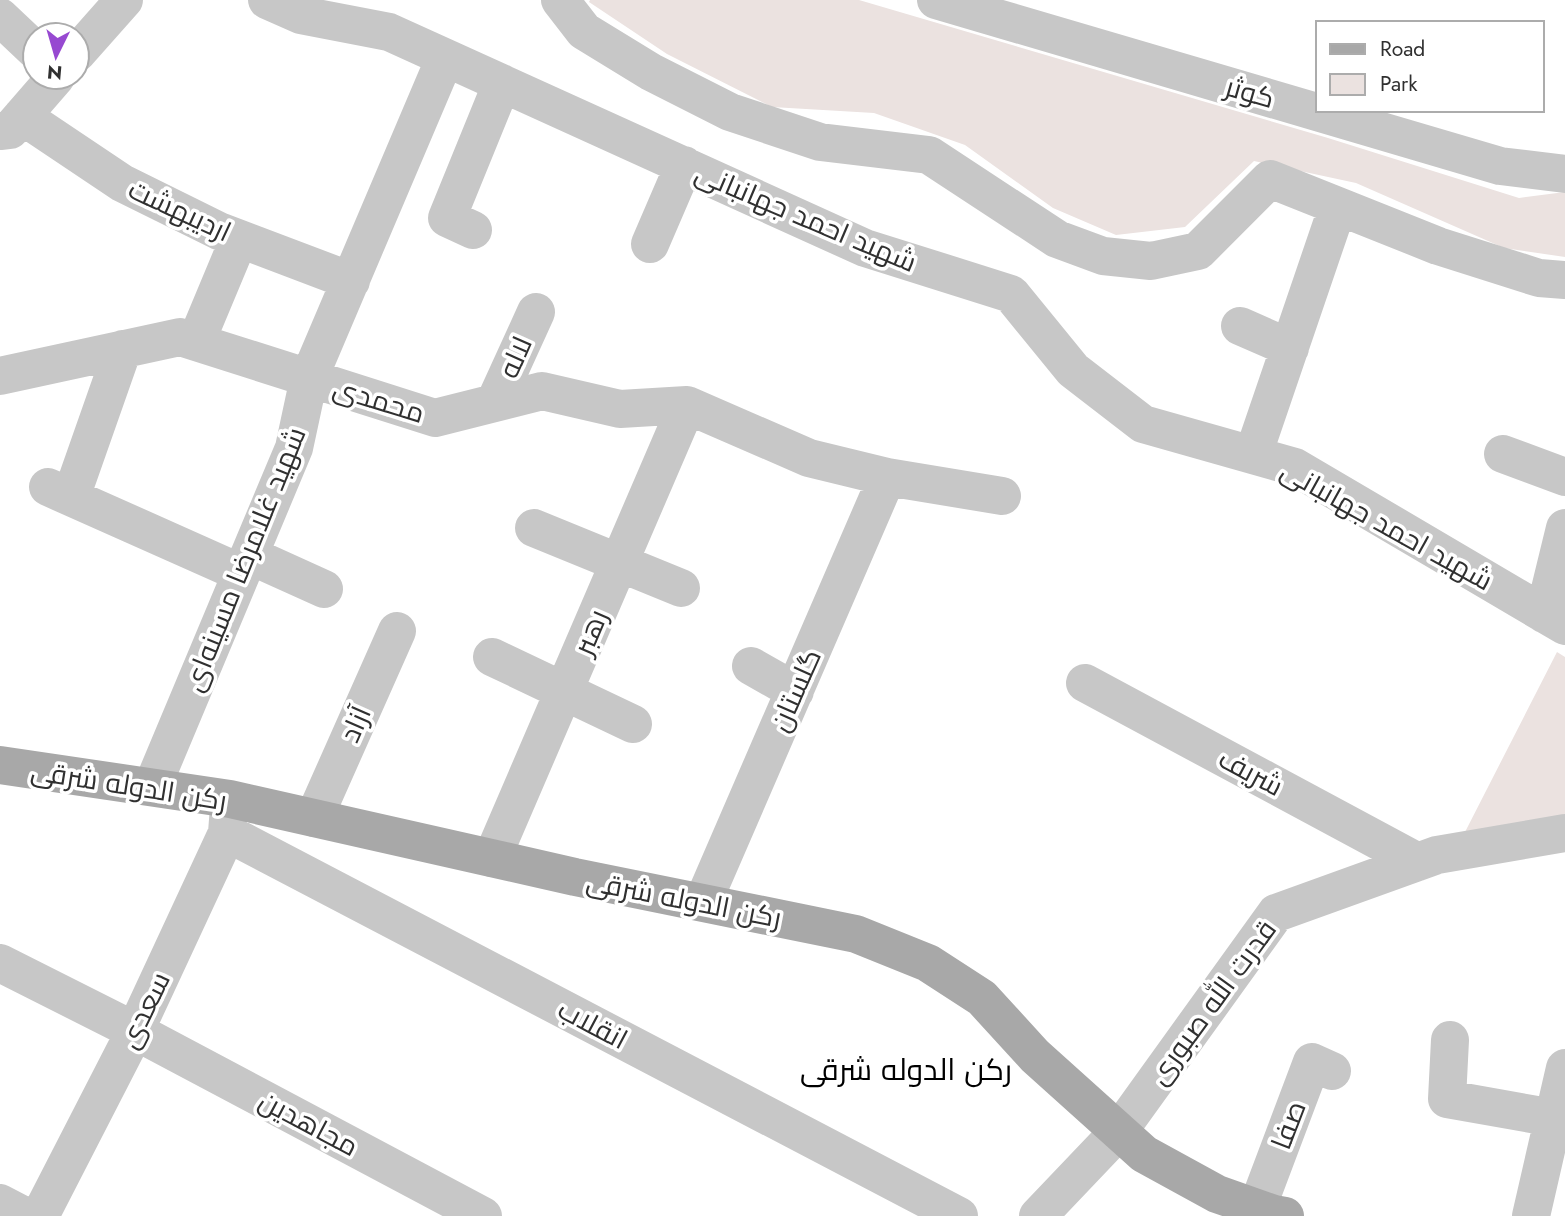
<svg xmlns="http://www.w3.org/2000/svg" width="1565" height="1216" viewBox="0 0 1565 1216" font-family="Jost,Cairo,sans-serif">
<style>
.green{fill:#ebe2e0}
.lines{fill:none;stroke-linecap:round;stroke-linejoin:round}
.minor{stroke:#c7c7c7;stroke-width:38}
.major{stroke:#a8a8a8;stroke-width:38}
.labels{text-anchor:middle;stroke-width:7;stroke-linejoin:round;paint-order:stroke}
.street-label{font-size:28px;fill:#303030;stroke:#fff}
.neighbourhood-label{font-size:30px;fill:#000;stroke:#fff}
</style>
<rect width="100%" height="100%" fill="#fff"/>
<path class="green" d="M590,0H859L1328,138L1519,198L1565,192V257L1504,248L1356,183L1254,161L1185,227L1116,235L1053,208L965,145L874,113L772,107L667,54L589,2Z
M1557,652L1565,657V819L1464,834Z"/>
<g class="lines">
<path class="minor" d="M267,0L301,15L389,32L865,248L1011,294L1073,370L1143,424L1295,467L1565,626
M560,0L584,31L651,72L730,112L820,142L929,155L1057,239L1103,256L1151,261L1198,251L1270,179L1438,246L1539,278L1565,280
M936,0L1500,166L1565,174
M0,17L35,50
M77,53L124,0
M22,116L122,183L219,231L351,281
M2,131L10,130L56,77
M473,230L447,218L502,83
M650,244L684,165
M1240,326L1290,348
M196,342L239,239
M0,376L180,337L435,418L542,391L620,409L687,405L809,458L887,477L1002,496
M495,402L536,312
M1503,454L1565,477
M1253,455L1338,206
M48,487L241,573
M71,497L123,349
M534,528L681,588
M249,555L324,589
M1544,614L1565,528
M492,657L633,724
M751,666L795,691
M1085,683L1418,862
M152,787L294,448L309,378L445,58
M314,818L397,631
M227,833L959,1216
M492,858L687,405
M703,902L887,477
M0,963L135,1031L483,1216
M1450,1040L1447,1099L1554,1118
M0,1203L25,1216
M1257,1208L1312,1062L1332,1071
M40,1216L135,1031L227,833L229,807
M1038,1216L1119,1131L1276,913L1437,855L1565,833
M1531,1216L1565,1068"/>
<path class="major" d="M0,765L230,799L575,877L856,934L928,963L982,998L1035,1056L1144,1154L1217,1194L1274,1214L1285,1216"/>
</g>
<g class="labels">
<g class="street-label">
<text transform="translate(1250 92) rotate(16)" y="10">کوثر</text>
<text transform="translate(180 210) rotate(25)" y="10">اردیبهشت</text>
<text transform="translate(806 217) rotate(23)" y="10">شهید احمد جهانبانی</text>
<text transform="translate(515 357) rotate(-66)" y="10">لاله</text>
<text transform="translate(379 400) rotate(17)" y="10">محمدی</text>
<text transform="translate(1387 525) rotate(29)" y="10">شهید احمد جهانبانی</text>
<text transform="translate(244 559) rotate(-68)" y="10">شهید غلامرضا مسینه‌ای</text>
<text transform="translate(590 632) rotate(-67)" y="10">رهبر</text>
<text transform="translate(795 690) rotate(-66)" y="10">گلستان</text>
<text transform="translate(355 724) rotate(-66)" y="10">آزاد</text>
<text transform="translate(1251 772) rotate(28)" y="10">شریف</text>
<text transform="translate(129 785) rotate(9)" y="10">رکن الدوله شرقی</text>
<text transform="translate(684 899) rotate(11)" y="10">رکن الدوله شرقی</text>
<text transform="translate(1212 1002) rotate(-54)" y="10">قدرت الله صبوری</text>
<text transform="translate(144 1010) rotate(-64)" y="10">سعدی</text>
<text transform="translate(593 1024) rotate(28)" y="10">انقلاب</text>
<text transform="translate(309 1123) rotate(28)" y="10">مجاهدین</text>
<text transform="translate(1288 1125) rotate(-69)" y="10">صفا</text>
</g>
<g class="neighbourhood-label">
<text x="906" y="1080">رکن الدوله شرقی</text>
</g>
</g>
<rect x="1316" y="21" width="228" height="91" fill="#ffffff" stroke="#acacac" stroke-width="2"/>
<rect x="1330" y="44" width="35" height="10" fill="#a8a8a8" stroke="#acacac" stroke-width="2"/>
<text x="1380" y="56" font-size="21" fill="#303030">Road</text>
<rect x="1330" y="74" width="35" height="21" fill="#ebe2e0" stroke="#acacac" stroke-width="2"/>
<text x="1380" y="91" font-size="21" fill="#303030">Park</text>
<g transform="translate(56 56) rotate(185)"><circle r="33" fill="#ffffff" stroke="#acacac" stroke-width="2"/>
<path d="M0-5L12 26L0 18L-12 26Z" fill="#9749d1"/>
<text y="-10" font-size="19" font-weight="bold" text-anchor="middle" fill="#303030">N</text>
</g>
</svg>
